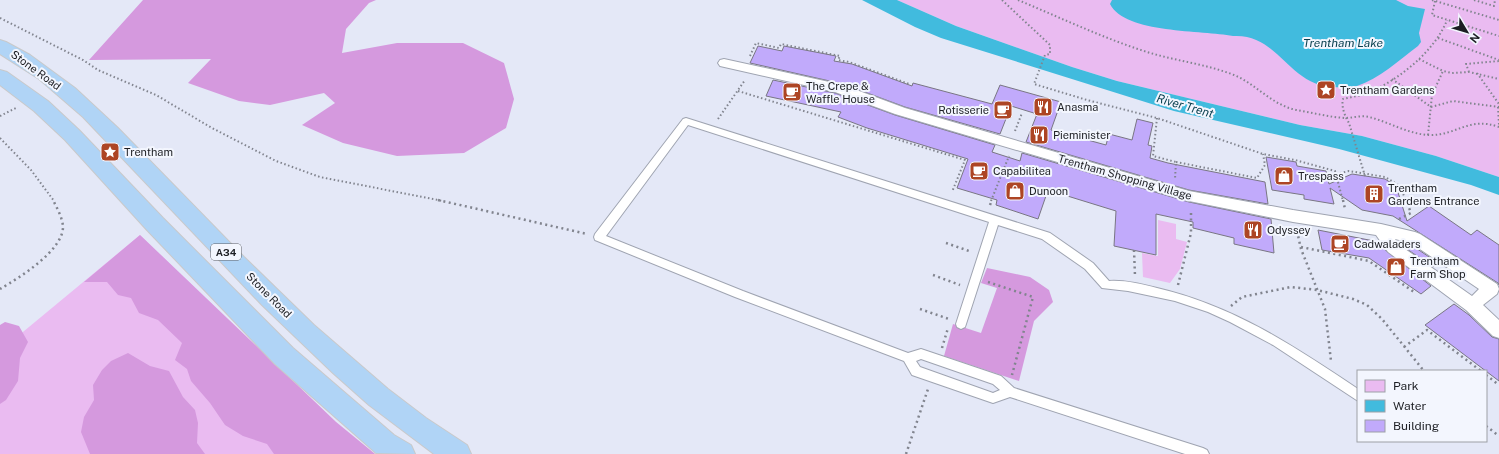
<svg xmlns="http://www.w3.org/2000/svg" width="1499" height="454" viewBox="0 0 1499 454" font-family="'Public Sans',sans-serif">
<style>
.green{fill:#eabbf1}
.forest{fill:#d599de}
.water{fill:#41bbde}
.building{fill:#c1aafb;stroke:#797683}
.lines{fill:none;stroke-linecap:round;stroke-linejoin:round}
.service-casing{stroke:#9fa4b1;stroke-width:2}
.pedestrian-casing{stroke:#9fa4b1;stroke-width:2}
.trunk-casing{stroke:#c9c9ca;stroke-width:2}
.path-far1{stroke:#81848e;stroke-width:2;stroke-dasharray:1.5 2.5;stroke-linecap:butt}
.path{stroke:#81848e;stroke-width:2.5;stroke-dasharray:2 3.5;stroke-linecap:butt}
.service{fill:#fff;fill-rule:evenodd}
.pedestrian{fill:#fff;fill-rule:evenodd}
.trunk{fill:#b0d4f6;fill-rule:evenodd}
.labels{text-anchor:middle;stroke-width:4;stroke-linejoin:round;paint-order:stroke}
.shield{fill:#f3f6fe;stroke:#5c5f65;stroke-width:1}
.shield-label{font-size:10px;font-weight:bold;fill:#1c1e23}
.street-label{font-size:11px;fill:#1c1e23;stroke:#f3f6fe}
.poi-label{font-size:11px;fill:#1c1e23;stroke:#f3f6fe;text-anchor:start}
.water-label{font-size:12px;font-style:italic;fill:#073e4d;stroke:#f3f6fe}
</style>
<rect width="100%" height="100%" fill="#e4e8f7"/>
<path class="green" d="M897,0H1499V177L1436,156L1362,136L1300,125L1117,81L1072,67L956,26Z
M1158,220L1176,224V239L1187,242L1180,269L1170,283L1143,277L1142,253L1158,256Z
M140,235L336,422L375,454H0V351Z"/>
<path class="forest" d="M143,0H376L369,3L346,29L342,53L397,43H463L504,63L514,99L506,128L464,153L397,156L343,143L302,125L335,103L324,93L270,105L239,101L188,83L211,59L89,60Z
M140,235L336,422L375,454H274L267,444L243,436L225,425L210,403L191,381L187,369L175,360L182,343L158,320L139,313L131,298L118,295L107,282H84Z
M987,268L1030,277L1049,290L1053,302L1034,321L1019,381L944,356L953,324L981,333L997,288L981,283Z
M5,322L19,326L28,342L20,358L18,381L6,400L0,404V325Z
M128,353L150,366L169,371L183,397L195,410L198,423L197,443L205,454H90L81,432L84,417L94,400L93,385L102,370L111,361Z"/>
<path class="water" d="M862,0H897L956,26L1072,67L1117,81L1300,125L1362,136L1436,156L1499,177V195L1471,185L1339,149L1174,111L941,38L915,27Z
M1112,0H1396L1408,6L1425,9L1419,33L1421,42L1418,46C1399,60 1379,79 1357,86C1352,87 1346,87 1341,87C1289,91 1281,33 1233,36C1203,30 1125,34 1110,4Z"/>
<path class="building" d="M758,46L782,51L784,46L836,56L834,61L852,64L912,86L913,83L992,104L1000,85L1061,102L1051,130L1106,145L1109,134L1132,140L1137,119L1153,123L1148,145L1152,146L1150,158L1168,163L1265,182L1268,204L1189,190L1026,142L1037,114L1011,106L1000,134L905,107L843,84L750,63Z
M773,80L835,93L895,115L995,145L992,152L1020,161L1022,153L1189,202L1271,219L1274,253L1234,244V238L1193,228V222L1156,214V255L1114,246L1116,211L1048,190L1038,219L996,205L997,200L957,188L968,159L867,128L838,117L841,112L766,96Z
M1266,157L1296,162L1297,166L1326,171L1329,184L1352,174L1385,179L1396,186L1407,221L1429,206L1471,235L1477,230L1499,245V285L1498,283L1393,216L1362,210L1330,188L1334,204L1304,199V195L1272,190Z
M1318,230L1374,241L1431,286L1421,294L1369,258L1322,250Z
M1408,244H1410L1438,263L1433,267L1404,247Z
M1454,304L1469,315L1492,337L1499,339V381L1425,325Z"/>
<g class="lines">
<g class="service-casing">
<path id="service" d="M686,118L1050,233L1093,263L1109,281C1125,280 1141,284 1157,288C1234,306 1294,346 1358,389V401L1273,345L1230,322L1208,312L1175,301L1128,291L1102,288L1085,269L1042,239L998,225L966,324L965,327L961,329L957,327L956,324L989,222L688,125L606,236L743,291L908,353L921,349L1001,376L1014,388L1203,448L1207,450L1209,454H1185L1010,397L993,403L912,375L904,361L735,297L595,240L594,237L595,234L683,119ZM921,359L993,384L1000,390L993,393L920,367L916,361Z"/>
</g>
<g class="pedestrian-casing">
<path id="pedestrian" d="M724,59L843,85L905,108L1189,191L1293,210L1381,224L1415,232L1420,234L1497,284L1499,289L1497,294L1483,305L1499,320V338L1493,336L1466,310L1388,252L1376,235L1293,222L1189,201L895,114L835,92L720,66L718,63L720,60ZM1395,239L1411,243L1479,289L1472,296L1398,244Z"/>
</g>
<g class="trunk-casing">
<path id="trunk" d="M0,40L6,42L30,55L75,88L118,128L244,257L314,325L388,389L426,418L467,445L471,454H434L369,405L333,373L262,305L83,117L39,79L0,54Z
M0,70L7,72L48,101L79,130L163,218L293,348L394,435L411,445L415,454L376,453L275,364L147,230L65,140L34,111L0,85Z"/>
</g>
<path class="path-far1" d="M1002,0L1050,45V54L1045,55L1034,84L1087,100L1157,118L1263,154L1295,160L1335,171L1343,201
M1018,0C1061,18 1103,38 1147,52C1176,61 1206,64 1234,75C1256,84 1273,106 1297,110C1313,113 1329,117 1345,118C1353,118 1361,115 1369,117C1389,122 1408,134 1429,135C1456,136 1469,116 1499,127
M1432,0L1499,20
M1474,0L1494,6L1495,0
M1435,1L1432,15L1499,36
M0,18L83,60L98,70L156,95L212,128L276,161L320,177L443,201
M1438,38L1499,60
M750,56L756,43L779,48L781,44L840,56L838,60L849,62L909,84
M1419,59L1443,71
M1469,72L1466,64L1499,61
M1477,73L1499,104
M1392,79L1431,107L1453,101L1499,107
M738,91L965,160L952,192
M1498,107L1499,125
M0,116L16,108
M1157,118L1153,156L1176,162L1175,179
M718,119L745,80
M1015,131L1022,113
M1428,135L1432,95L1443,71L1452,73L1469,72L1499,79
M0,138L31,170L54,201
M1176,162L1257,178L1265,165L1263,154
M1336,174L1349,171L1385,177L1400,186L1406,201
M1365,176L1349,123C1345,117 1341,106 1343,99C1351,97 1360,96 1367,93C1398,81 1435,51 1447,20
M991,201L1009,156"/>
<path class="path" d="M438,200L587,234
M1343,200L1345,209
M990,205L992,200
M1399,219L1411,213L1406,200
M1297,231L1301,249L1325,309L1331,361
M946,243L972,252
M1301,247L1369,261L1414,292
M1134,250L1135,276
M933,275L960,285
M988,282L1033,297L1012,375
M1178,285L1191,233V210
M0,289C19,278 64,250 63,226C62,217 57,208 53,200
M1231,306L1242,297L1291,287L1317,290L1353,299L1367,305L1382,319L1424,371
M920,309L949,319
M1404,347L1427,330L1481,371
M942,348L948,328
M1486,375L1499,385
M1486,426L1499,436
M906,454L928,389"/>
<use href="#service" class="service"/>
<use href="#pedestrian" class="pedestrian"/>
<use href="#trunk" class="trunk"/>
</g>
<defs>
<g id="sight-square" transform="scale(1)"><rect x="-9" y="-9" width="18" height="18" rx="4" fill="#ad4524" stroke="#f3f6fe"/><path d="M0-6L1.8-2.2L6-1.7L2.9 1.2L3.7 5.4L0 3.3L-3.7 5.4L-2.9 1.2L-6-1.7L-1.8-2.2Z" fill="#fff"/></g>
<g id="cafe-square" transform="scale(1)"><rect x="-9" y="-9" width="18" height="18" rx="4" fill="#ad4524" stroke="#f3f6fe"/><path d="M-5.5-4.5H6V0H3Q3 3.5 0 3.5H-2.5Q-5.5 3.5-5.5 0ZM3-3.2v2h1.7v-2ZM-6 4.5H4V6H-6Z" fill="#fff"/></g>
<g id="restaurant-square" transform="scale(1)"><rect x="-9" y="-9" width="18" height="18" rx="4" fill="#ad4524" stroke="#f3f6fe"/><path d="M-5-6h1v4h1v-4h1v4h1v-4h1v5L-1.5 .5V6h-2V.5L-5-1ZM5-6V6H3V1.5H1.5Q1.5-4 5-6Z" fill="#fff"/></g>
<g id="shop-square" transform="scale(1)"><rect x="-9" y="-9" width="18" height="18" rx="4" fill="#ad4524" stroke="#f3f6fe"/><path d="M-5-2.5h2.3a2.7 3.5 0 0 1 5.4 0H5L5.5 6h-11ZM-1.5-2.5h3a1.5 2.3 0 0 0-3 0Z" fill="#fff"/></g>
<g id="building-square" transform="scale(1)"><rect x="-9" y="-9" width="18" height="18" rx="4" fill="#ad4524" stroke="#f3f6fe"/><path d="M-4-6H4V6H1V3H-1V6H-4ZM-2.5-4.3h1.7v1.8h-1.7ZM.8-4.3h1.7v1.8H.8ZM-2.5-1h1.7V.8h-1.7ZM.8-1h1.7V.8H.8Z" fill="#fff"/></g>
</defs>
<g fill-rule="evenodd">
<use href="#sight-square" x="1326" y="90"/>
<use href="#cafe-square" x="792" y="92"/>
<use href="#restaurant-square" x="1043" y="107"/>
<use href="#cafe-square" x="1003" y="110"/>
<use href="#restaurant-square" x="1039" y="135"/>
<use href="#sight-square" x="110" y="152"/>
<use href="#cafe-square" x="979" y="171"/>
<use href="#shop-square" x="1284" y="176"/>
<use href="#shop-square" x="1015" y="191"/>
<use href="#building-square" x="1374" y="194"/>
<use href="#restaurant-square" x="1253" y="230"/>
<use href="#cafe-square" x="1340" y="244"/>
<use href="#shop-square" x="1396" y="267"/>
</g>
<g class="labels">
<rect class="shield" x="211" y="244" width="30" height="16" rx="3"/>
<g class="shield-label">
<text x="226" y="256">A34</text>
</g>
<g class="street-label">
<text transform="translate(36 70) rotate(36)" y="4">Stone Road</text>
<text transform="translate(1125 177) rotate(16)" y="4">Trentham Shopping Village</text>
<text transform="translate(269 295) rotate(45)" y="4">Stone Road</text>
</g>
<g class="poi-label">
<text x="806" y="90">The Crepe &amp;<tspan x="806" dy="13">Waffle House</tspan></text>
<text x="1340" y="94">Trentham Gardens</text>
<text x="1057" y="111">Anasma</text>
<text x="989" y="114" text-anchor="end">Rotisserie</text>
<text x="1053" y="139">Pieminister</text>
<text x="124" y="156">Trentham</text>
<text x="993" y="175">Capabilitea</text>
<text x="1298" y="180">Trespass</text>
<text x="1388" y="192">Trentham<tspan x="1388" dy="13">Gardens Entrance</tspan></text>
<text x="1029" y="195">Dunoon</text>
<text x="1267" y="234">Odyssey</text>
<text x="1354" y="248">Cadwaladers</text>
<text x="1410" y="265">Trentham<tspan x="1410" dy="13">Farm Shop</tspan></text>
</g>
<g class="water-label">
<text x="1343" y="47">Trentham Lake</text>
<text transform="translate(1185 106) rotate(16)" y="4">River Trent</text>
</g>
</g>
<rect x="1357" y="370" width="130" height="72" fill="#f3f6fe" stroke="#9da0a6"/>
<rect x="1365" y="380" width="20" height="12" fill="#eabbf1" stroke="#9da0a6"/>
<text x="1393" y="390" font-size="12" fill="#1c1e23">Park</text>
<rect x="1365" y="400" width="20" height="12" fill="#41bbde" stroke="#9da0a6"/>
<text x="1393" y="410" font-size="12" fill="#1c1e23">Water</text>
<rect x="1365" y="420" width="20" height="12" fill="#c1aafb" stroke="#9da0a6"/>
<text x="1393" y="430" font-size="12" fill="#1c1e23">Building</text>
<g transform="translate(1467 32) rotate(128)" stroke="#f3f6fe" stroke-width="3" paint-order="stroke">
<path d="M0-3L7 15L0 10L-7 15Z" fill="#1c1e23"/>
<text y="-6" font-size="11" font-weight="bold" text-anchor="middle" fill="#1c1e23">N</text>
</g>
</svg>
